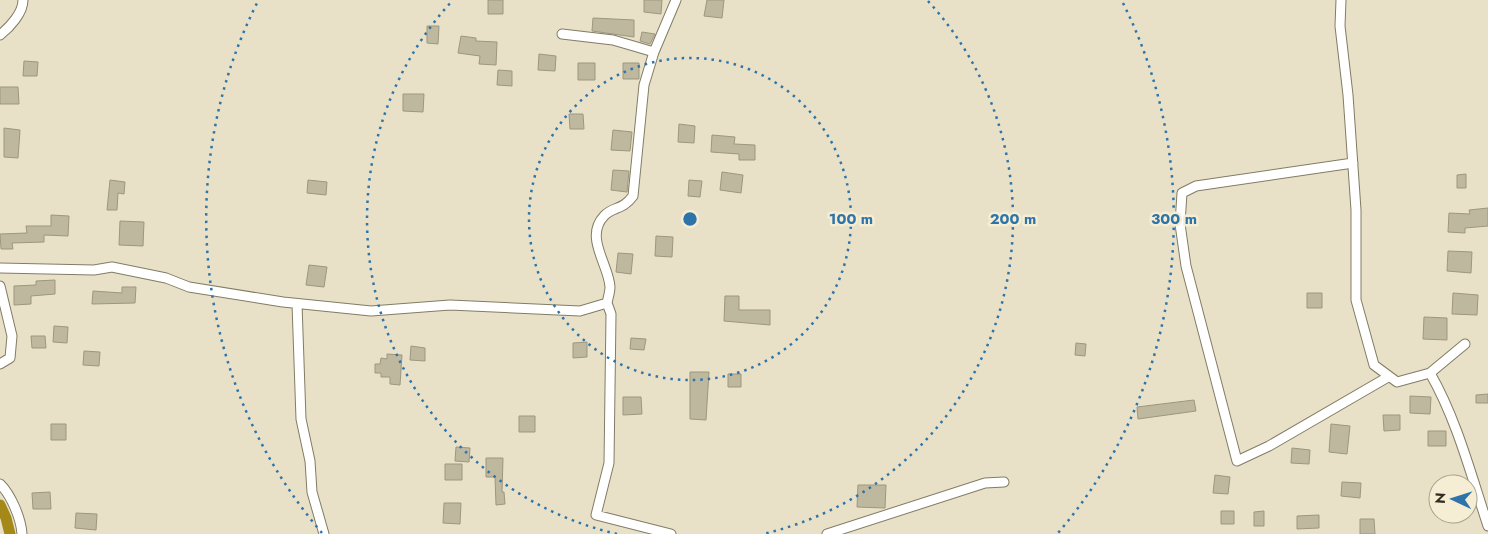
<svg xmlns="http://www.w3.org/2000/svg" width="1488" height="534" viewBox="0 0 1488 534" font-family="Jost,sans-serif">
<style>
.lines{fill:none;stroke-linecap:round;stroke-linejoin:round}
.canal{stroke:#a48918;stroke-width:11}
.building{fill:#beb89f;stroke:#9e977f}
.minor-casing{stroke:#827c65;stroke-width:11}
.minor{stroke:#fff;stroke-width:9}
.ring{fill:none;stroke:#2e74a9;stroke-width:2.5;stroke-dasharray:2.5 5}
.centre{fill:#2e74a9;stroke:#f5eed4;stroke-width:2.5}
.ring-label{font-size:15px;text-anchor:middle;font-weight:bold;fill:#2e74a9;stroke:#f5eed4;stroke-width:5;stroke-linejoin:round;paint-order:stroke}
</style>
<rect width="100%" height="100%" fill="#e8e1c7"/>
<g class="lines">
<path class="canal" d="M0,505L6,518L10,534"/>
</g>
<path class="building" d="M488,0H503V14H488Z
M644,0H662L661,14L644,12Z
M707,0H724L722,18L704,16Z
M593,18L634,20V37L592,31Z
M427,26H439L438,44L427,43Z
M642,32L655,34L650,44L640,41Z
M461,36L476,38V41L497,42L496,65L479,64L480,56L458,53Z
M539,54L556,56L555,71L538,70Z
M24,61L38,62L37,76H23Z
M578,63H595V80H578Z
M623,63H639V79H623Z
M498,70L512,71V86L497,85Z
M0,87H18L19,104H0Z
M403,94H424L423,112L403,111Z
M569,114H583L584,129H570Z
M679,124L695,126L694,143L678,142Z
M4,128L20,130L18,158L4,157Z
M613,130L632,132L630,151L611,150Z
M712,135L735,137L734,144L755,145V160H739V154L711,152Z
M613,170L629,171L627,192L611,190Z
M722,172L743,175L741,193L720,190Z
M1466,174V188H1457V175Z
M110,180L125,182L124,194L118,193L117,210H107Z
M308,180L327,182L326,195L307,193Z
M689,180L702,181L700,197L688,196Z
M1488,208V226L1465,228V233L1448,232L1449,213L1470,214L1469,210Z
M51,215L69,216L68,236L44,235V242L12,243L13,249H1L0,234L27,233L26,226H51Z
M120,221L144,222L143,246L119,245Z
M656,236L673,237L672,257L655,256Z
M1448,251L1472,252L1471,273L1447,271Z
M618,253L633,254L631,274L616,272Z
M309,265L327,267L324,287L306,285Z
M55,280V294L31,296V304L14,305V286L36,285V281Z
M122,287H136L135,303L92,304L93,291L122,293Z
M1307,293H1322V308H1307Z
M1453,293L1478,295L1477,315L1452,314Z
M725,296H739V310H770V325L724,321Z
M1424,317L1447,318V340L1423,339Z
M54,326L68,327L67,343L53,342Z
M31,336H45L46,348H32Z
M631,338L646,339L644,350L630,349Z
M587,342V357L573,358V343Z
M1076,343L1086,344L1085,356L1075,355Z
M411,346L425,348V361L410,360Z
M84,351L100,352L99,366L83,365Z
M387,354L402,355L400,385L390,384V377H381V373H375V364H380L381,358L387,359Z
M690,372H709L706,420L690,419Z
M728,374H741V387H728Z
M1488,394V403H1476V395Z
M1410,396L1431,397L1430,414L1410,413Z
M623,397H641L642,414L623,415Z
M1194,400L1196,411L1138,419L1137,407Z
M1383,415H1400V430L1384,431Z
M519,416H535V432H519Z
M51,424H66V440H51Z
M1331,424L1350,426L1347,454L1329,452Z
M1428,431H1446V446H1428Z
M456,447L470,448L469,462L455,461Z
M1292,448L1310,450L1309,464L1291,463Z
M486,458H503L502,492H504L505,504L496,505L495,477H486Z
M445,464H462V480H445Z
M1215,475L1230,477L1228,494L1213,493Z
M1342,482L1361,483L1360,498L1341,496Z
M858,485H886L885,508L857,507Z
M50,492L51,509H33L32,493Z
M444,503H461L460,524L443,523Z
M1221,511H1234V524H1221Z
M1264,511V526H1254V512Z
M76,513L97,514L96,530L75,528Z
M1319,515V528L1297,529V516Z
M1360,519H1374L1375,534H1360Z"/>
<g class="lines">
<g class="minor-casing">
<path id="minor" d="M1341,0L1340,26L1348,95L1356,210V300L1374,365L1397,382L1430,373C1457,420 1471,475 1488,526
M562,34L613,40L654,52
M0,35C10,27 23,13 23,0
M1353,163L1196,186L1182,193L1180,224L1186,266L1237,461L1269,446L1388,377
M0,268L94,270L112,267L166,278L189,287L283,302L371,311L450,305L580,311L607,303C608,298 610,292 610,287C609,265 584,237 604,216C613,206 622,211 633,196L644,85L654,52L676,0
M0,286L12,336L10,358L0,364
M607,303L611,314L609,463L596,515L671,534
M297,304L301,419L310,461L312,492L324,534
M1430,373L1465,344
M0,484C11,495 21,518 22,534
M827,534L985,483L1004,482"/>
</g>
<use href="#minor" class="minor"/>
</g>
<g class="ring">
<circle cx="690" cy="219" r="161"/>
<path d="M617 534A323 323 0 0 1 452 1M928 1A323 323 0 0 1 763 534"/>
<path d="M322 533A484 484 0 0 1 257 3M1123 3A484 484 0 0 1 1058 533"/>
</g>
<circle cx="690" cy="219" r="8" class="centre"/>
<g class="ring-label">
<text x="851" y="224">100 m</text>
<text x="1013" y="224">200 m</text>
<text x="1174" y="224">300 m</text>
</g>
<g transform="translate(1453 499) rotate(274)"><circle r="24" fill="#f5eed4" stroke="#a7a18e"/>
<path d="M0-4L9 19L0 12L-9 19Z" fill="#2e74a9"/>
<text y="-8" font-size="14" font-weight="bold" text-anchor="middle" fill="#312e24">N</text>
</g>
</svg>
